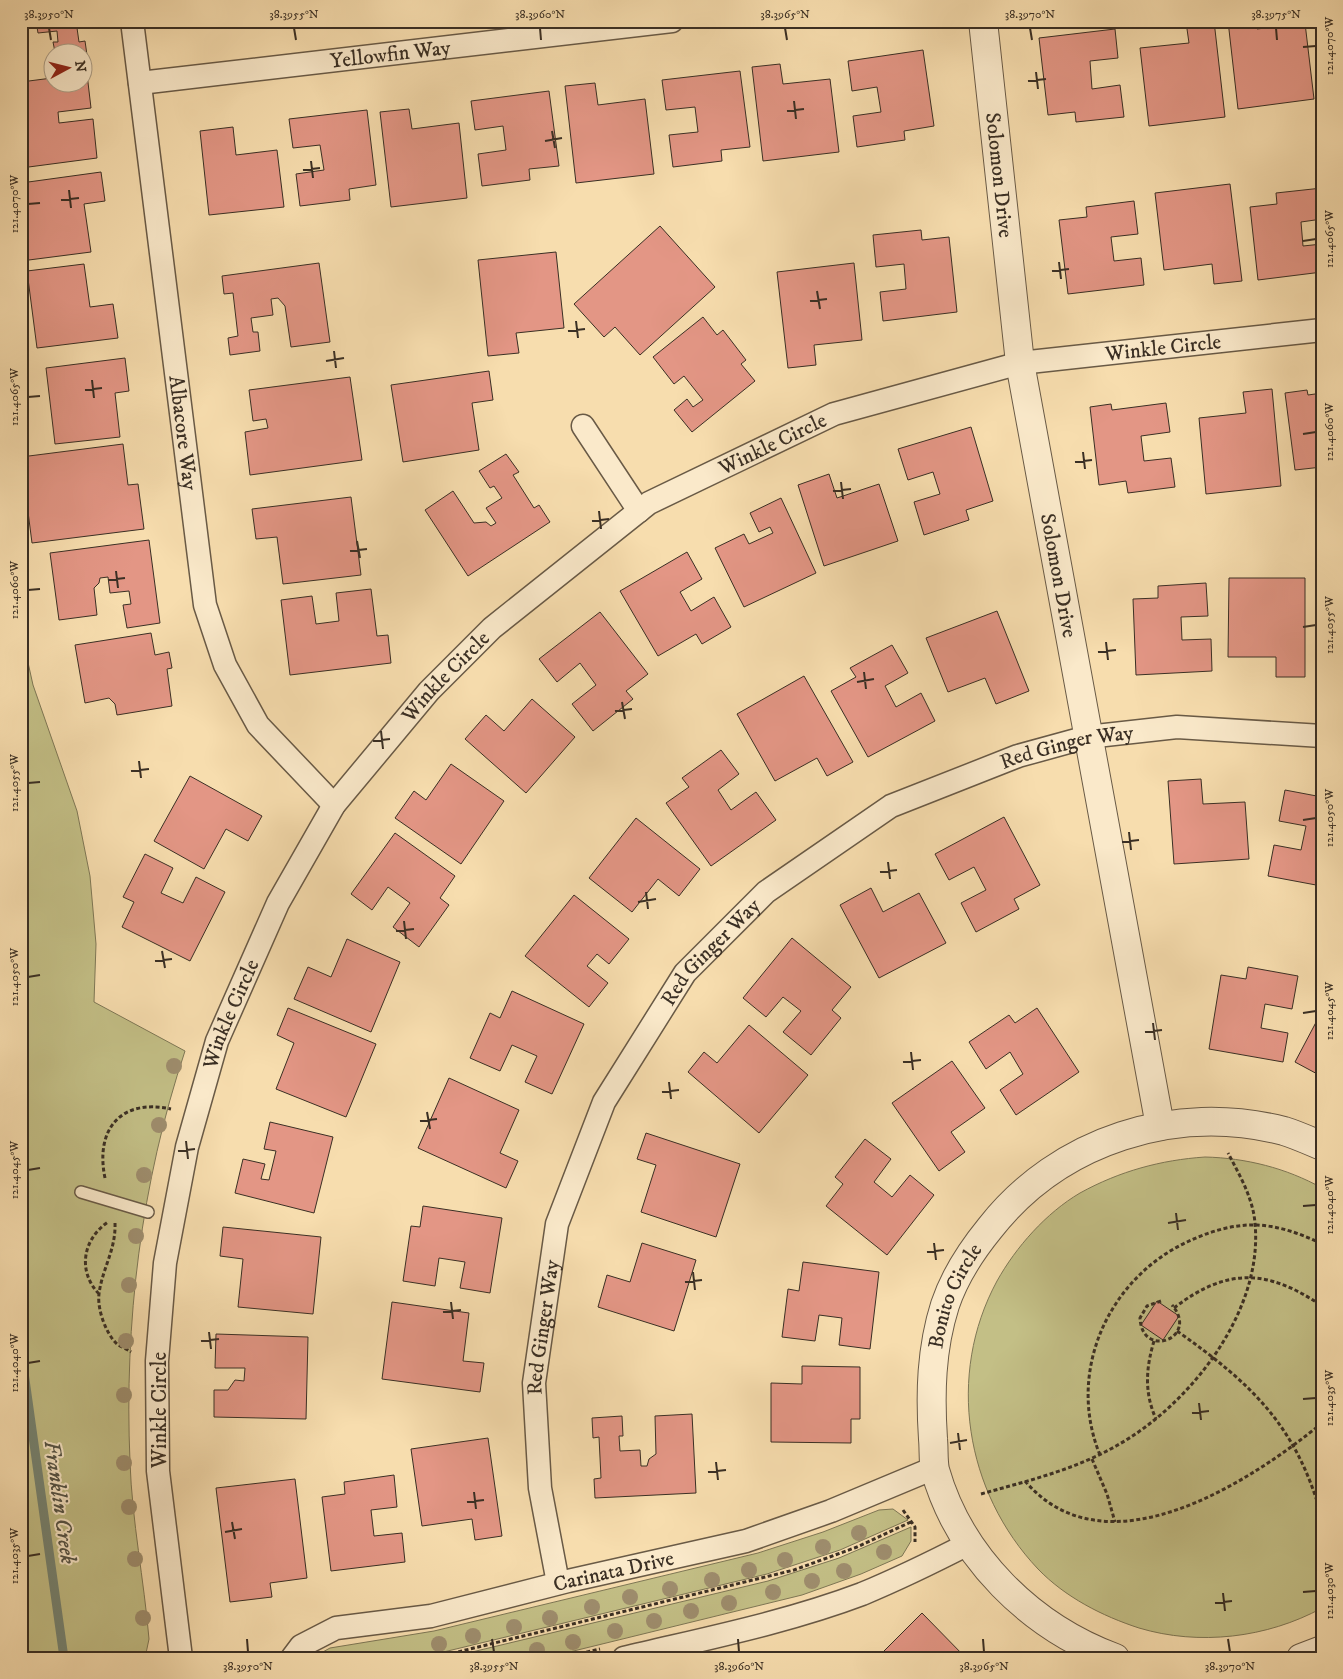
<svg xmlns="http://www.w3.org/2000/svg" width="1343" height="1679" viewBox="0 0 1343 1679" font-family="'IM FELL DW Pica',serif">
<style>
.green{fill:#c3bf86;stroke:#7e7755}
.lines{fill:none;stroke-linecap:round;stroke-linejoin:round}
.stream{stroke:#768473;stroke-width:9}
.building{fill:#e39685;stroke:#3a2f24}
.service-casing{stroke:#695a46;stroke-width:14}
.minor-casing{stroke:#695a46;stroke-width:25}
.tertiary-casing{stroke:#695a46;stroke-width:30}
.path{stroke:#3a2f24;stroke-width:3;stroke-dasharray:4 2.5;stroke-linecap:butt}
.service{stroke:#fae9ca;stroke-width:11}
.minor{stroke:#fae9ca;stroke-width:22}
.tertiary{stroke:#fae9ca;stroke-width:28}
.tree{fill:#9e8d6d}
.ticks{fill:none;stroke:#3a2f24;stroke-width:2}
.labels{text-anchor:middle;stroke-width:4;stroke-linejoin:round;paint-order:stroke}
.street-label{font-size:21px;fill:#3a2f24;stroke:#fae9ca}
.water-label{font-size:22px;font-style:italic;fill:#535245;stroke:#fae9ca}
.neatline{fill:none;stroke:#3a2f24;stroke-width:2}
.ticks-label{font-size:12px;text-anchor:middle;fill:#3a2f24}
</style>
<rect width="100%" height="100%" fill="#f7ddae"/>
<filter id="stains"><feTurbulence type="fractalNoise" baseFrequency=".004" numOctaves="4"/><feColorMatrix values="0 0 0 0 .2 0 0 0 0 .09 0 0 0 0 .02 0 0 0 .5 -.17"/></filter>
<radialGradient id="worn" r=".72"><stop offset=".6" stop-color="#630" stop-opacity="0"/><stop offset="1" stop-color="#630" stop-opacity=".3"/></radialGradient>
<path class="green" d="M21,631L33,685L77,811L90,876L96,944L94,1002L185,1051C141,1183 124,1323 130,1462C132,1521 144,1580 149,1639L145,1658H21Z
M1205,1157C1246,1158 1286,1168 1322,1188V1608C1267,1638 1199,1646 1139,1628C1102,1616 1065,1597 1038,1569C965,1492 946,1375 997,1281C1016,1247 1046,1213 1080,1193C1120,1171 1161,1160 1205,1157Z
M893,1509L908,1520L840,1550L767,1574L427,1656L312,1658L330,1648L434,1631L758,1553L823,1532L879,1510Z
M911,1527V1541L902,1556L861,1574L802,1595L545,1658H447L768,1581L839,1558Z"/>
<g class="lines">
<path class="stream" d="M21,1351L64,1658"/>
</g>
<path class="building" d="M36,21H76L79,42L85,41L88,62L82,63V52H55L53,42H58L57,31L38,33Z
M1214,21L1225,117L1149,126L1140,48L1189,43L1186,22Z
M1228,21H1256L1257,29L1305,23L1314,99L1238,109Z
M1115,29L1118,58L1090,61L1092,89L1120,85L1124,117L1076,122L1075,112L1048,115L1039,38Z
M21,33L26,70H21Z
M923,50L934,126L904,131L905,140L857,147L853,116L881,112L877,87L852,91L848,61Z
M780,64L783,84L830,79L839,152L763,161L752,67Z
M740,71L750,147L721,150L722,161L673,167L669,135L698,132L695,107L666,110L662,80Z
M87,74L91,108L58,112L59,123L93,119L97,158L21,168V82L52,78V82H82V75Z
M595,83L598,105L645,99L654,174L576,183L565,86Z
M549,91L559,166L529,169L530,180L482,186L478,154L506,150L503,126L475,130L471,101Z
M409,109L412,129L459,123L467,198L391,207L380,112Z
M367,110L376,185L349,189L350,200L300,206L296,174L324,170L320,145L293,148L289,119Z
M233,127L236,155L277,150L284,207L209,215L200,131Z
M101,172L105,201L84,204L91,252L21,261V183Z
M1230,184L1242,281L1214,284L1212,264L1164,270L1155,193Z
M1322,188V219L1301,222L1303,246L1322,244V272L1258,280L1250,207L1277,204L1276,193Z
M1134,201L1138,234L1111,237L1114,261L1141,258L1144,285L1068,294L1059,220L1087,217L1086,207Z
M660,226L715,287L640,355L615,327L604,337L574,304Z
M921,230L922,240L949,237L957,312L883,321L880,292L906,289L904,264L876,267L873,235Z
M556,252L564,328L516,333L519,353L488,356L478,260Z
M319,263L330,342L291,347L285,306L278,298L271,299L273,315L251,318L253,332H258L260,351L230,355L228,338L238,336L233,293L224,294L222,276Z
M854,263L862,340L814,345L816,365L788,368L777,272Z
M84,264L90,307L113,304L118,338L37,348L27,271Z
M703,317L717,335L723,330L746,360L741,364L755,381L692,432L674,410L687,399L693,407L703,400L684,376L674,384L653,357Z
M125,358L129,391L115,393L120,437L55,444L46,368Z
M489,371L493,400L472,403L479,450L403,462L391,385Z
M350,377L362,460L250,475L245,432L268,428L266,419L253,421L249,390Z
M1272,389L1281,486L1206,494L1199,418L1246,413L1243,392Z
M1307,390L1308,395L1322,393V467L1295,470L1285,393Z
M1166,403L1170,432L1141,436L1144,461L1171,458L1175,487L1128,493L1126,481L1099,485L1090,407L1111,404L1112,410Z
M971,427L993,501L966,510L969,520L924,535L914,502L940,494L933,472L908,480L898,449Z
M123,444L128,485L138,484L144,529L32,543L21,457Z
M506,454L519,472L513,475L534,508L539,505L550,522L468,576L425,510L453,491L474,523L486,522L491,526L496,523L486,508L502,498L494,486L490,488L479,471Z
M829,474L837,498L879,484L898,541L824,566L798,485Z
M351,497L361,575L283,584L277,537L256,539L252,509Z
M781,498L816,573L744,607L715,548L744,534L749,544L773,533L770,527L759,532L750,513Z
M149,540L160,623L127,628L123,605L131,604L129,591L110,593L108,577L100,578L99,583L94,588L97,615L59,620L50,553Z
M687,552L702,579L680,592L691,611L714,597L731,627L702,644L696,634L658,656L620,591Z
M1229,578H1305V677H1276V657H1228Z
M1206,583L1208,616L1181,617L1182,640L1211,639L1212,671L1136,675L1133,599L1158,598V586Z
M371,589L377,636L388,635L391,663L290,675L281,600L312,596L316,624L339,621L336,593Z
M997,611L1029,691L996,704L985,678L948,692L926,638Z
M600,612L648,674L626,691L633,699L593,731L572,704L596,685L580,663L557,682L539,659Z
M151,633L155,655L169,652L172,668L167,669L172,706L117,715L115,704L109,698L85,703L75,645Z
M892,645L908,673L885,686L896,707L921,693L935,721L868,757L831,691L856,677L850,668Z
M804,676L853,762L827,776L817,758L775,781L737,714Z
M532,699L575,737L526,793L465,739L486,715L504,731Z
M721,750L739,774L718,790L731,810L756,792L776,820L711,866L666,803L689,787L682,778Z
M451,764L504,801L461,864L395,818L414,791L426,800Z
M190,776L262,816L248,841L226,829L204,869L154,841Z
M1201,779L1203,804L1245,802L1249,859L1174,864L1168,781Z
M1285,790L1322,797V875L1318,874L1316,885L1268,876L1274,845L1301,850L1306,826L1279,821Z
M1004,817L1040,885L1014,899L1019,909L976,932L961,903L986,890L974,867L949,880L935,854Z
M636,818L700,869L679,896L658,879L632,912L589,878Z
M395,833L455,876L440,898L449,905L419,947L393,927L410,903L388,887L372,910L351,894Z
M145,854L173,868L161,893L183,903L196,877L225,892L190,961L122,927L134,902L123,897Z
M871,888L883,912L919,893L946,943L879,978L840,905Z
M574,895L629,939L609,964L597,954L587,966L608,983L589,1007L525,956Z
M792,938L851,987L832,1010L841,1018L811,1055L783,1032L801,1011L783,997L766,1017L743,998Z
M347,939L400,962L371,1032L294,999L308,967L331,977Z
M1248,967L1298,976L1292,1009L1265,1004L1261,1028L1288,1033L1283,1062L1209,1049L1221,975L1246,979Z
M512,991L584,1024L552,1094L525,1082L537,1056L512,1045L500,1071L470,1058L490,1013L500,1018Z
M288,1008L376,1044L346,1117L276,1089L294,1043L277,1035Z
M1037,1008L1079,1072L1016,1115L1000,1090L1023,1074L1010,1052L986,1069L969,1042L1009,1015L1015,1023Z
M1322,1011V1075L1321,1076L1295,1062Z
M749,1025L808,1075L759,1133L688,1072L704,1052L717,1063Z
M952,1061L985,1108L951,1132L965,1152L939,1171L892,1103Z
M449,1078L519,1110L500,1153L518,1161L506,1188L418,1148Z
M270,1122L333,1137L314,1213L235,1193L243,1159L265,1164L261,1179L269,1180L276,1151L264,1149Z
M646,1133L740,1164L716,1237L641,1212L656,1165L637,1159Z
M865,1139L891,1159L874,1182L892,1197L910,1175L934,1195L887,1255L826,1206L843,1184L835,1177Z
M423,1206L502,1218L490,1293L460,1288L465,1262L439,1258L435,1286L403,1281L411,1226L420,1227Z
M223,1227L321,1237L313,1314L238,1307L243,1259L220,1256Z
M642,1243L696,1260L674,1331L598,1307L607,1275L630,1282Z
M803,1262L879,1272L870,1349L839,1345L842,1318L819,1315L815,1341L782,1337L788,1289L799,1291Z
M1157,1301L1179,1316L1163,1340L1141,1325Z
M392,1302L469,1313L463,1361L484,1363L480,1392L382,1379Z
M216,1334L308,1337L306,1419L214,1417V1390H228L235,1380L244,1381L245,1368H215Z
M802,1366L860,1367V1419H851V1443L771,1442V1383L802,1384Z
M692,1414L696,1493L595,1498L594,1479L601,1478L599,1437L593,1438L592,1418L622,1416L623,1436H619L620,1451L640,1450L641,1466H647L649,1459L656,1454L655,1416Z
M488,1438L502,1536L475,1540L472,1519L422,1526L411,1449Z
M394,1475L397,1507L371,1510L374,1536L402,1533L405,1562L331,1571L322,1497L345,1494L344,1482Z
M295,1479L307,1578L270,1583L272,1597L230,1602L216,1488Z
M922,1613L966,1658H877Z"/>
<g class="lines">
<g class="service-casing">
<path id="service" d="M81,1192L148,1212"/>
</g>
<g class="minor-casing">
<g id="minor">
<path id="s1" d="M132,21L205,605L225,665L258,725L334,805"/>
<path id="s2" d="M140,83L672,21"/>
<path d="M583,426L639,511"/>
<path id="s3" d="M558,1583L540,1488L534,1383L557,1224L604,1102L685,973L766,892L891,806L1018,756L1087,737L1177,727L1322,736"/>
<path id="s4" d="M181,1658L158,1471L157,1361L165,1263L187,1147L217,1041L278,903L334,805L429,691L492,628L649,503L834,414L1020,363L1322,330"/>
<path id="s5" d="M292,1658L301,1646L336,1628L431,1616L568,1581L746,1541L831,1511L934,1468"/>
<path d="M624,1658C703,1639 785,1623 862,1594C898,1579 933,1562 968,1544"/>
</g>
</g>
<g class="tertiary-casing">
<g id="tertiary">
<path id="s6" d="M983,21L1020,363L1160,1126"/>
<path id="s7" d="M1115,1658C1031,1627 960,1558 935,1470C933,1461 934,1449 933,1439C930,1394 931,1349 945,1305C954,1278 972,1250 990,1228C1059,1140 1175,1103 1284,1131C1297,1135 1310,1141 1322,1146"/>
<path d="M1301,1658L1322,1650"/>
</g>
</g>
<path class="path" d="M105,1178C95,1130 120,1098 171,1109
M115,1223C116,1250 102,1269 99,1294C97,1309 106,1334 117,1344C121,1347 127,1349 131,1352
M99,1294C77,1271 83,1239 108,1222
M1161,1301L1147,1306L1140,1318C1142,1360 1200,1338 1172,1305
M1174,1308C1227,1267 1268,1269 1322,1306
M1177,1331C1252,1384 1297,1426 1322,1518
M1154,1341C1146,1368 1144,1392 1156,1419
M1100,1455C1066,1372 1108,1279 1187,1242C1208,1232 1233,1224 1257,1225C1279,1226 1302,1234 1322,1244
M1092,1459L1107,1494L1115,1522
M1025,1481C1106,1576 1250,1482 1322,1423
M981,1494C1027,1481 1074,1470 1116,1446C1192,1404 1268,1306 1254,1215C1250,1193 1238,1172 1228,1153
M903,1510L915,1527V1542
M433,1658L794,1570L857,1547L913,1521
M561,1658L600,1649"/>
<use href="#service" class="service"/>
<use href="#minor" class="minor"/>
<use href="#tertiary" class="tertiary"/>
</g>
<g class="tree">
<circle cx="174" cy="1066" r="8"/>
<circle cx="159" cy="1125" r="8"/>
<circle cx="144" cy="1175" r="8"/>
<circle cx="136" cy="1236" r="8"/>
<circle cx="129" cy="1285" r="8"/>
<circle cx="126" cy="1341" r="8"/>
<circle cx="124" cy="1395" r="8"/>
<circle cx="124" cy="1463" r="8"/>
<circle cx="129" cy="1507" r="8"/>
<circle cx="859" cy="1533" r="8"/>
<circle cx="823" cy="1547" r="8"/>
<circle cx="884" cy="1552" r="8"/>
<circle cx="135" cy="1559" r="8"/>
<circle cx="785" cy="1560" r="8"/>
<circle cx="749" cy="1570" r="8"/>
<circle cx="844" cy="1571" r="8"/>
<circle cx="712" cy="1580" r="8"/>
<circle cx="812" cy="1581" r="8"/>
<circle cx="670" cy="1589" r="8"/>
<circle cx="773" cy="1592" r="8"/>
<circle cx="630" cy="1597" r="8"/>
<circle cx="729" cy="1603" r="8"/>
<circle cx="592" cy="1607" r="8"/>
<circle cx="691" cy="1611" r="8"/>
<circle cx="143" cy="1618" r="8"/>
<circle cx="550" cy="1618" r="8"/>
<circle cx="654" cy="1621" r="8"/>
<circle cx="514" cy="1627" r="8"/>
<circle cx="615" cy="1631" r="8"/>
<circle cx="473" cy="1636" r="8"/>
<circle cx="573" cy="1642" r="8"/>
<circle cx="439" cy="1644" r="8"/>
<circle cx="537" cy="1650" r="8"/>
</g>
<path class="ticks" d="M49,28L51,40M294,28L296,40M540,28L541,40M785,28L787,40M1030,28L1032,40M1276,28L1277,40M1303,47L1316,46M1036,72L1038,89M1028,81L1046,79M794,101L796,119M787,111L804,109M552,131L555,148M545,141L562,138M311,161L313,178M303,170L320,168M69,190L71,208M61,200L79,198M28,204L40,203M1303,241L1316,239M1059,262L1061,279M1052,271L1069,269M817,291L820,309M810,301L827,299M576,321L578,338M568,331L585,329M334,351L336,368M326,361L344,358M92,380L94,398M85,390L102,388M28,397L40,396M1303,434L1316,432M1083,452L1085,469M1075,462L1092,460M841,482L843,499M833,491L851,489M599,511L601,529M592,521L609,519M357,541L360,558M350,551L367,549M116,571L118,588M108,580L125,578M28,590L40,589M1303,627L1316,625M1106,642L1108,660M1098,652L1116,650M864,672L866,689M857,682L874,679M622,702L625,719M615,711L632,709M381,731L383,749M373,741L390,739M139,761L141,778M131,771L149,769M28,783L40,782M1303,820L1316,818M1129,832L1131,850M1122,842L1139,840M888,862L890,879M880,872L897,870M646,892L648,909M638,902L656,899M404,921L406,939M396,931L414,929M162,951L165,968M155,961L172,959M28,977L40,975M1303,1013L1316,1011M1153,1023L1155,1040M1145,1032L1162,1030M911,1052L913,1070M903,1062L921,1060M669,1082L671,1099M662,1092L679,1090M427,1112L430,1129M420,1121L437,1119M186,1141L188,1159M178,1151L195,1149M28,1170L40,1168M1303,1206L1316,1205M1176,1213L1178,1230M1168,1223L1186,1220M934,1243L936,1260M927,1252L944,1250M693,1272L695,1290M685,1282L702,1280M451,1302L453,1319M443,1312L461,1310M209,1332L211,1349M201,1341L219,1339M28,1363L40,1361M1303,1399L1316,1398M1199,1403L1201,1420M1192,1413L1209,1411M958,1433L960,1450M950,1443L967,1440M716,1462L718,1480M708,1472L726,1470M474,1492L476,1509M467,1502L484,1500M232,1522L235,1539M225,1532L242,1529M28,1556L40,1554M1303,1592L1316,1591M1223,1593L1225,1611M1215,1603L1232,1601M247,1639L248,1652M492,1639L494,1652M738,1639L739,1652M983,1639L984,1652M1228,1639L1230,1652"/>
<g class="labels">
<g class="street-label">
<text dy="7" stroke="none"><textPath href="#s2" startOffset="252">Yellowfin Way</textPath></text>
<text dy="7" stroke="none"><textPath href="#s6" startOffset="155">Solomon Drive</textPath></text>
<text dy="7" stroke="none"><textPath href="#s4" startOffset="1869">Winkle Circle</textPath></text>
<text dy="7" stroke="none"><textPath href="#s1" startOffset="415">Albacore Way</textPath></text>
<text dy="7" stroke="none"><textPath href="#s4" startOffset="1464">Winkle Circle</textPath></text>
<text dy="7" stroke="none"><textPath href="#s6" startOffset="560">Solomon Drive</textPath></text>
<text dy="7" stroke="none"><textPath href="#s4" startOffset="1059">Winkle Circle</textPath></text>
<text dy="7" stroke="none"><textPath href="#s3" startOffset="1098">Red Ginger Way</textPath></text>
<text dy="7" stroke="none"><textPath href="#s3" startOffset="678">Red Ginger Way</textPath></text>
<text dy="7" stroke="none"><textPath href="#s4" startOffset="655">Winkle Circle</textPath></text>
<text dy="7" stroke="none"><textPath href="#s7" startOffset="448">Bonito Circle</textPath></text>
<text dy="7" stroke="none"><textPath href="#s3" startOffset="258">Red Ginger Way</textPath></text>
<text transform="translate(159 1410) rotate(-90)" y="7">Winkle Circle</text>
<text dy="7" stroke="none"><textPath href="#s5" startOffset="338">Carinata Drive</textPath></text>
</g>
<g class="water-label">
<text transform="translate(61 1502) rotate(82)" y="8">Franklin Creek</text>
</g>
</g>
<rect width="1343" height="1679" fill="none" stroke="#f7ddae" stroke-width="55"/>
<g transform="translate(68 68) rotate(83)"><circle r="24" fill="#fae9ca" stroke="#ad9f88"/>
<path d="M0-4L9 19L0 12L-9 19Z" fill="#8f2418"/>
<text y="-8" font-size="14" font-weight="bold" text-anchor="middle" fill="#3a2f24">N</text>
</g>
<rect x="28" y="28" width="1288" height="1624" class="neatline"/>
<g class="ticks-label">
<text x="49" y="18">38.3950°N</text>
<text x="294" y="18">38.3955°N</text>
<text x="540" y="18">38.3960°N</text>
<text x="785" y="18">38.3965°N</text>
<text x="1030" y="18">38.3970°N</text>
<text x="1276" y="18">38.3975°N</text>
<text transform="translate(1329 46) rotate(-90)" y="4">121.4070°W</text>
<text transform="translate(14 204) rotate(-90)" y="4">121.4070°W</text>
<text transform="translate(1329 239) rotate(-90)" y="4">121.4065°W</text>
<text transform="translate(14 397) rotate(-90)" y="4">121.4065°W</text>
<text transform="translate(1329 432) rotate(-90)" y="4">121.4060°W</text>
<text transform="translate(14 590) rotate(-90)" y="4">121.4060°W</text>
<text transform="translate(1329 625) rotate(-90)" y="4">121.4055°W</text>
<text transform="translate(14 783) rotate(-90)" y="4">121.4055°W</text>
<text transform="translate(1329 818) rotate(-90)" y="4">121.4050°W</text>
<text transform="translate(14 977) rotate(-90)" y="4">121.4050°W</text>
<text transform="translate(1329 1011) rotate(-90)" y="4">121.4045°W</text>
<text transform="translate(14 1170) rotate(-90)" y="4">121.4045°W</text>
<text transform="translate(1329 1205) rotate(-90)" y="4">121.4040°W</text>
<text transform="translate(14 1363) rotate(-90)" y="4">121.4040°W</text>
<text transform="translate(1329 1398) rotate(-90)" y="4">121.4035°W</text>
<text transform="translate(14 1556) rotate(-90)" y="4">121.4035°W</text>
<text transform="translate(1329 1591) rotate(-90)" y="4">121.4030°W</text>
<text x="248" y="1670">38.3950°N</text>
<text x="494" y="1670">38.3955°N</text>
<text x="739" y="1670">38.3960°N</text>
<text x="984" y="1670">38.3965°N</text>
<text x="1230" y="1670">38.3970°N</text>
</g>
<rect width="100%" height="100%" filter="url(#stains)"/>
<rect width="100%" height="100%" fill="url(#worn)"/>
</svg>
